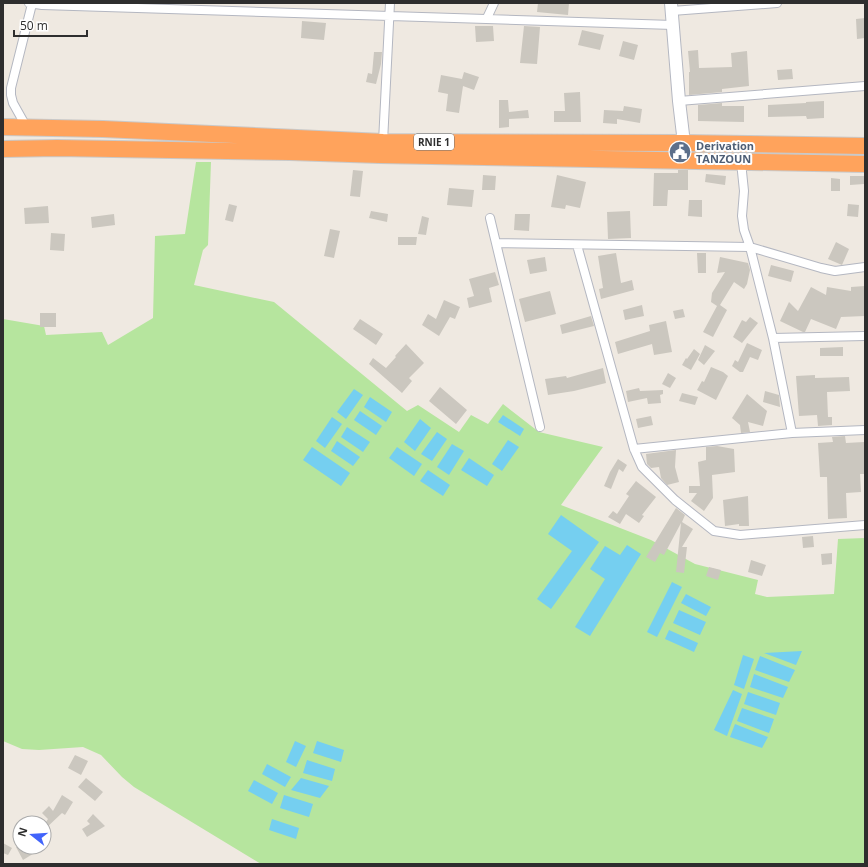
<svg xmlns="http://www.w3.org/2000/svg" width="868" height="867" viewBox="0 0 868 867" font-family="'Open Sans',sans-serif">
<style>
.green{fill:#b6e59e}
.water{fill:#75cff0}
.building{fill:#cbc7bf}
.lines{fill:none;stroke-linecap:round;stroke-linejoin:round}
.street-casing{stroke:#b4b7c1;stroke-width:10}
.secondary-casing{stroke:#b4b7c1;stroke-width:14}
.highway-casing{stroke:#c9c9c9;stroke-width:18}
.street{stroke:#fff;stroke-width:8}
.secondary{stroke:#fff;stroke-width:12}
.highway{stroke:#ffa35c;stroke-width:16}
.labels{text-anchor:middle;stroke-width:4;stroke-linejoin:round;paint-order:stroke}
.shield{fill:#fff;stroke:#6d6d6d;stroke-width:1}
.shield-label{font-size:10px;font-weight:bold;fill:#2e2e2e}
.service-label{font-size:11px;font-weight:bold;fill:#4e5e75;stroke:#fff;text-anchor:start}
</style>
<rect width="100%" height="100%" fill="#efe9e1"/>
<path class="green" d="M196,162H211L208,245L203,250L194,285L274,302L407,411L418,405L459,432L471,415L488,424L503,404L539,432L603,447L561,505L651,540L695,564L758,580L755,594L767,597L834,594L838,539L865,538V864H261L134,787L122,777L101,755L83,747L39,750L22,749L3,741V319L44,326L46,335L102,332L108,345L153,318L155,236L185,234Z"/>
<path class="water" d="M354,389L363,395L346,419L337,412Z
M370,397L392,412L386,422L364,407Z
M360,411L382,426L376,435L354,420Z
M503,415L524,429L520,436L498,422Z
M332,417L342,424L325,448L316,441Z
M420,419L431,428L415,451L404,442Z
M347,427L370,442L363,452L341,437Z
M437,432L447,439L432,461L421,454Z
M508,440L519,447L502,471L492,464Z
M337,441L360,457L353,466L331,451Z
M452,444L464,451L449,475L437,467Z
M312,447L350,473L341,486L303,460Z
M397,447L422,464L414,476L389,458Z
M469,458L494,475L487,486L461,470Z
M428,470L450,485L443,496L420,481Z
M561,515L599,542L551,609L537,599L572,551L548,534Z
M627,545L641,554L590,636L575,627L605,579L590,569L605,546L620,555Z
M672,582L682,587L657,637L647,632Z
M686,594L711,607L706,616L681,603Z
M679,610L706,622L700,635L673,623Z
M669,630L698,643L694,652L665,639Z
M802,651L796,665L764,653Z
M743,655L754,659L744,689L734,685Z
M760,656L795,670L789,682L755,670Z
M754,674L788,687L783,698L750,687Z
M733,690L742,694L727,736L714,730Z
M748,692L780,703L776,715L744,704Z
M742,708L774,719L769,733L737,721Z
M735,724L768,737L762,748L730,737Z
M295,741L306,746L296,767L286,762Z
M317,741L344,750L341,762L313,753Z
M307,760L335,769L332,781L303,773Z
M267,764L291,777L285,787L262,774Z
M301,778L329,786L320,798L291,790Z
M254,780L278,793L272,804L248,791Z
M284,795L313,804L309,817L280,808Z
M272,819L299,828L296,839L269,830Z"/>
<path class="building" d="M538,3H569L568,15L537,12Z
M865,18V38L857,39L856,19Z
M302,21L326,23L324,40L301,38Z
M475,26H493L494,41L476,42Z
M524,26L540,27L537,64L520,63Z
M582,30L604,35L600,50L578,45Z
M623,41L638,45L634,60L619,56Z
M698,50L699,68L732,67L731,53L747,51L749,86L722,89V92L689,95V72H690L688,51Z
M374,52H382L381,64L376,84L366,82L368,73L372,74Z
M792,69L793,79L778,80L777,70Z
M464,72L479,77L474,90L463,86L459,113L446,111L448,94L438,92L441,75L462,79Z
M580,92L581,122H554V111H565L564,93Z
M499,100H508L509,112L528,110L529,118L509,119V127L499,128Z
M824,101V118L807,119L806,116L768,117V105L806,103V102Z
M722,103V106H744V122L698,121V105Z
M624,106L642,109L640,123L617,119V124L603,123L604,110L623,111Z
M353,170L363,171L360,197L350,196Z
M678,170H688V190H668L667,206H653L654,173H678Z
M706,174L726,176L725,185L705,182Z
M483,175L496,176L495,190H482Z
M557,175L586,182L580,208L566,205L565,209L551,207Z
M850,176H864V184L850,185Z
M831,178L840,179V191H831Z
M449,188L474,190L472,207L447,205Z
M689,200H702V217L688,216Z
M229,204L237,206L233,222L225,220Z
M848,204L859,205L858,217L847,216Z
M48,206L49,223L25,224L24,208Z
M371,211L388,214L387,222L369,218Z
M630,211L631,238L608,239L607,212Z
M114,214L115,225L92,228L91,217Z
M515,214H530L529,231L514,230Z
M422,216L429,218L426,235L418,234Z
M330,229L340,231L334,258L324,256Z
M51,233L65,234L64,251L50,250Z
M398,237H417L416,245H398Z
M836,242L849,249L842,265L828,259Z
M616,253L621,283L632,280L634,290L601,299L599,289L603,288L598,256Z
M697,253H706V273H698Z
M545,257L547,271L530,274L527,260Z
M720,257L748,263L750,270L747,284L744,289L734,282L720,305L727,310L713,337L703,332L717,306L711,302L712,293L725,272L717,273Z
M771,265L794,271L791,282L768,276Z
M495,272L499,285L489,288L492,302L469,308L467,298L474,296L469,279Z
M865,286V316L841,317L836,329L811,319L805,332H803L780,321L789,302L798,311L811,287L826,295L827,287L851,291V287Z
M550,291L556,314L525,322L519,299Z
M444,300L460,307L455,319L450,317L439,336L422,325L428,314L436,319Z
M642,305L644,316L625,320L623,310Z
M683,309L685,317L675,319L673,311Z
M40,313H56V327H40Z
M591,316L594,326L562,334L560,325Z
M750,317L758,323L742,343L733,337L742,320L746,322Z
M360,319L383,334L376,345L353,329Z
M666,321L672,352L654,355L652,344L618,354L615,342L650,331L649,325Z
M747,343L762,350L758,360L750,357L743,372H740L732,366L735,360L738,362Z
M406,344L424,363L409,378L412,381L402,393L369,364L373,358L386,368L396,357L395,356Z
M705,345L715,351L704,365L698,360Z
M843,347V356H820V348Z
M694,349L700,354L691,370L682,365L686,358L687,359Z
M711,367L723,372L728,376L716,400L697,390L702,381L704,382Z
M603,368L606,383L574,391L548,395L545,379L566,376L567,378Z
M668,373L676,378L670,388L662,384Z
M815,375V378L849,377L850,391L827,392L828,417H832V425L818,426L817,415L799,416L796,376Z
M440,387L467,410L456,424L429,401Z
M639,388L640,391L663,390V394L660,395L661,403L648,404L647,398L628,402L626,391Z
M765,391L779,395L780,407L763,402Z
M682,393L698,397L695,405L679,401Z
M747,394L767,411L763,426L748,422L750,432L741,433L740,425L732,418Z
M651,416L653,425L638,428L636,419Z
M845,436L846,443L864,442L865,474H860L861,492L846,493L847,518L828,519L827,477H820L818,443L833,442L832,437Z
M717,446L734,449L735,472L712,475L713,498L704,511L691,501L697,493H689V486H700L698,462L706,460V447Z
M676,450L675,467L679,482L667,485L661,478L659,467L651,468L647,464L646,454Z
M618,459L627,465L623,472L619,469L611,489L604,486L610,472Z
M636,481L656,497L642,515L644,516L639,523L626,514L620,524L608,517L613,511L617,514L629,496L626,494Z
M748,496L749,526H739V524L725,526L723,500Z
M676,508L685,515L682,522L693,529L682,547H687L684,573L676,572L681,523L664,555L660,553L655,562L646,557Z
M813,536L814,547L803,548L802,537Z
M832,553V564L822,565L821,554Z
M751,560L766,565L762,576L748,572Z
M709,567L721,570L718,580L706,576Z
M75,755L88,761L81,775L68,768Z
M86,778L103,792L95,801L78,787Z
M62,795L73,802L65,815L62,813L44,830V825L48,819L42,813L49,806L53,811Z
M93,814L105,826L87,837L82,829L90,824L87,821Z
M3,843L12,848L8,855L3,853Z
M16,847H33L36,852L23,860Z"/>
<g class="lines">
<g class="street-casing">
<path id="street" d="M29,3L42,5L673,25
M672,11L777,3
M487,18L494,3
M679,101L865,86
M27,128L13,103L11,95V88L32,4
M383,142L390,3
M741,162L744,191L742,216L744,230L750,247L773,338L792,433
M490,218L540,427
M496,243L750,247L821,268L835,271L865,267
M577,245L634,449L642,467L675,500L714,531L740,535L865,525
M773,338L865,336
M634,449L792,433L865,430"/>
</g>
<g class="secondary-casing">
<path id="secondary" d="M671,3L679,101L686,160"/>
</g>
<g class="highway-casing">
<path id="highway" d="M3,127L103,129L383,142L684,143L865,146
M3,149L57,148L290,152L380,155L865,164"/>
</g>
<use href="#street" class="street"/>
<use href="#secondary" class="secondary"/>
<use href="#highway" class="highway"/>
</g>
<defs>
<g id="civic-disc" transform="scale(1.15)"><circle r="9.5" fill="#5c6f8a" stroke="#fff"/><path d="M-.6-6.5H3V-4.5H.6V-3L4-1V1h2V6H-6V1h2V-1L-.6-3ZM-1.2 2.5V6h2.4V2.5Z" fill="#fff"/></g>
</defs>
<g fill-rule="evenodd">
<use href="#civic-disc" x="680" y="152"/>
</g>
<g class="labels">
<rect class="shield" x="414" y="134" width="40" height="16" rx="3"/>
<g class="shield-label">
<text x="434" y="146">RNIE 1</text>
</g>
<g class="service-label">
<text x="696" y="150">Derivation<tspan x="696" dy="13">TANZOUN</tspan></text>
</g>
</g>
<rect width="868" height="867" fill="none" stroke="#2e2e2e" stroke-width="8"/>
<g transform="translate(32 835) rotate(287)"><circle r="19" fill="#ffffff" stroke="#ababab"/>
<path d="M0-3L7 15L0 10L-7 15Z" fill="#4264fb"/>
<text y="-6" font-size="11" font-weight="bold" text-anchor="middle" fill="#2e2e2e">N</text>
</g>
<path d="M14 30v6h73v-6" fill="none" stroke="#2e2e2e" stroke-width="2"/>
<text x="20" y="30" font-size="12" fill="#2e2e2e" stroke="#ffffff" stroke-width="3" paint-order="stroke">50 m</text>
</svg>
